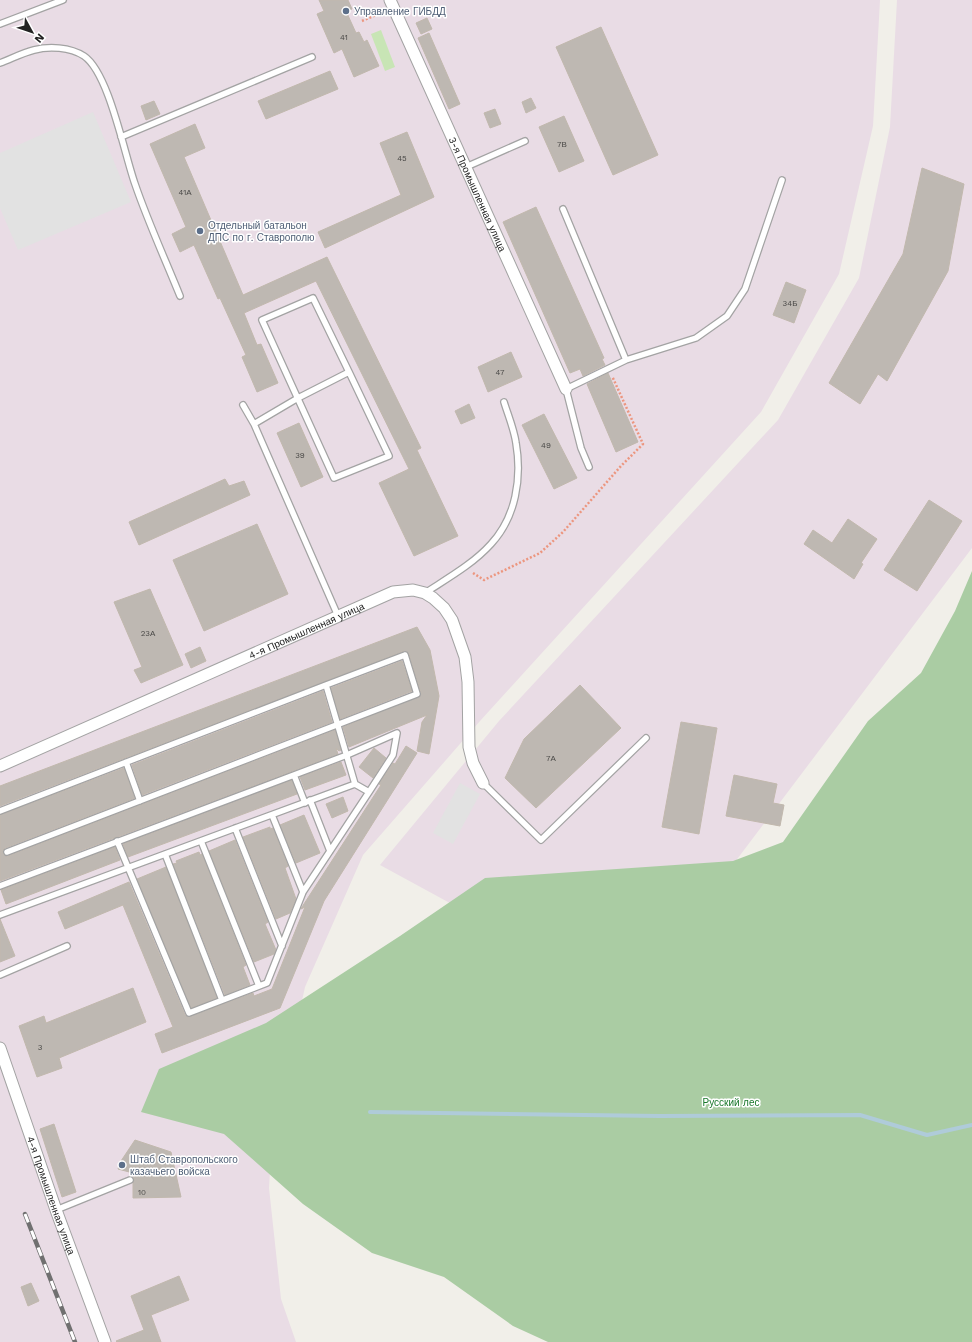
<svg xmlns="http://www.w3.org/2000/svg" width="972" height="1342" viewBox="0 0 972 1342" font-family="'Work Sans',sans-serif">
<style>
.industrial{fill:#e9dce5}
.grass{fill:#c8e5b5}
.forest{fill:#aacca3}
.parking{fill:#e2e2e2}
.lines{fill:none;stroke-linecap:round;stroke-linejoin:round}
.stream{stroke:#afcbd9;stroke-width:4}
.building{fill:#beb8b2;stroke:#c1b8ad}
.lane-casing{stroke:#a3a3a3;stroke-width:8}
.street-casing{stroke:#a3a3a3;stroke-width:13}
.path{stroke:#ec967f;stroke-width:2.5;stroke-dasharray:2 2;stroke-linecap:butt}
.lane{stroke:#fff;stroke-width:5.5}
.street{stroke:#fff;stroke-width:11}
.rail-casing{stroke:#707070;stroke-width:4.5}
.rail{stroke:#fff;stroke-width:3;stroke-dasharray:9;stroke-linecap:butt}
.service-dot{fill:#5c6f8a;stroke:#fff;stroke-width:1.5}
.labels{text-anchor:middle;stroke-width:3;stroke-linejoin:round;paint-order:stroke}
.number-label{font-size:8px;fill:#494846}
.service-label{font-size:10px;fill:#4e5e75;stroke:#fff;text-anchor:start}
.street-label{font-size:10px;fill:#222;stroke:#fff}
.park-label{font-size:10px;fill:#18772a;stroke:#fff}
</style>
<rect width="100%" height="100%" fill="#f1efe9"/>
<path class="industrial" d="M0,0H880L873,126L839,274L761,412L480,721L363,855L305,987L272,1137L269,1188L281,1299L296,1342H0Z
M897,0H972V548L630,1001L380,865L499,721L778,420L859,278L890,127Z"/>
<path class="grass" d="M381,30L395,67L385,71L371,34Z"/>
<path class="forest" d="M972,571V1342H548L513,1326L444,1277L372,1253L303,1204L224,1134L141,1112L159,1069L266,1023L400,936L485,878L733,861L783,842L868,721L921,673L955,611Z"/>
<path class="parking" d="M93,112L131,202L18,250L0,208V153Z
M460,783L480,794L453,844L433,833Z"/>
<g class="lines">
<path class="stream" d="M370,1112L660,1116L860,1115L927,1135L972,1125"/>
</g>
<path class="building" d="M319,0H348L352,9L346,11L356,33L359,32L364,42L367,40L379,66L354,77L342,49L334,53L317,14L324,11Z
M427,18L432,29L421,34L416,23Z
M601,27L658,155L613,175L556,47Z
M429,33L460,104L449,109L418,38Z
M330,71L338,89L266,119L258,101Z
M531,98L536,108L526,113L522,102Z
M154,101L160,114L146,120L141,106Z
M495,109L501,124L490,128L484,113Z
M564,116L584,161L559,172L539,127Z
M195,124L205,148L184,157L243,295L327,257L421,448L417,450L458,536L414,556L379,483L409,469L316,281L244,313L257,345L261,344L278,383L257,392L242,357L246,355L220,298L218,299L194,245L180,252L172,234L186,227L150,144Z
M407,132L434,197L325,248L318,232L401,195L380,143Z
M922,168L964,184L948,271L887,381L878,374L860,404L829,383L903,254Z
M536,207L604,358L602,359L605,365L583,376L580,369L570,373L503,222Z
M786,282L806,290L794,323L773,315Z
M511,352L522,377L488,392L478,367Z
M608,373L638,442L616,452L587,384Z
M469,404L475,418L461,424L455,411Z
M544,414L577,478L554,489L522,425Z
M299,423L323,477L301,487L277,433Z
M225,479L229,486L244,481L250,495L139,545L129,522Z
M929,500L962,521L917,591L884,570Z
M848,519L877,539L861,563L863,564L854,579L804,544L813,530L832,543Z
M257,524L288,594L204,631L173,560Z
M150,589L183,665L141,683L134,670L142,667L114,602Z
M417,627L430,650L439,696L429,754L417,751L422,722L427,715L349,747L343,727L420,696L421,693L409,654L407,652L404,651L0,806V786Z
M200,647L206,661L191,668L185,654Z
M402,661L412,691L340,719L331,688Z
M580,685L621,728L536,808L505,778L524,739Z
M323,691L332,722L142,795L132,765Z
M681,722L717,728L699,834L662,827Z
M335,730L341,750L339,751L336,748L338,754L0,881V815L124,768L135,798L5,848L3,850V853L5,856H8Z
M406,746L417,753L324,901L280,1008L162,1053L155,1034L173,1027L123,905L65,929L58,912L129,882L185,1015L188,1017L253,993L254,996L272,989L305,907L301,909L302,907L381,785L379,784L393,763L395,764Z
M374,748L386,758L373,778L359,767Z
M341,762L346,775L305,790L300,777Z
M734,775L777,784L773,803L784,805L780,826L726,816Z
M292,780L297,794L128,857L123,844Z
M343,797L348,811L332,818L326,804Z
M304,815L320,853L296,863L280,825Z
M270,827V829L273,828L288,866L285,868L296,899L290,913L276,919L243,837Z
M235,840L268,922L265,924L276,950L274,954L254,962L209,851Z
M115,847L120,860L6,904L1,890Z
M199,852L200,855L202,854L246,965L243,967L250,985L225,995L173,864L177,863L176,861Z
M166,867L217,998L191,1008L137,879Z
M0,919L15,956L0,962Z
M133,988L146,1022L59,1058L62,1068L37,1077L19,1026L44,1016L46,1023Z
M54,1124L76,1192L62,1197L40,1129Z
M135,1140L171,1152L181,1197L133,1198V1183L134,1180L133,1173L118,1169L121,1161Z
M179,1276L189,1300L151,1315L161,1342H117L116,1341L144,1330L131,1296Z
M31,1283L39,1301L28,1306L21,1287Z"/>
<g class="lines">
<g class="lane-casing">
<path id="lane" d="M0,24L63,0
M0,63C11,59 22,53 34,50C49,46 70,47 84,56C109,73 124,153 135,184C148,222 165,259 180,296
M121,137L312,57
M466,167L525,141
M563,209L626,360L566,389L581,448L589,467
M626,360L696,338L727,316L745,289L782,180
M243,405L254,424L338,616
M254,424L298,398L349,372L313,298L262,320L334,478L389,456L349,372
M425,593C448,578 473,564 491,544C516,517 522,478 516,443C514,429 508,415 504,402
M126,762L140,801
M294,775L305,803
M483,783L541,840L646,738
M310,800L330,851
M0,811L326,685L355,784L0,915
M272,815L303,892
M235,828L282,946
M117,841L189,1013L267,983L303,892L369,792
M201,841L259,986
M7,852L417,694L405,655L326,685
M165,854L222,1000
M0,886L347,755L397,733L393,755L369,792L355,784
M0,975L67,946
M56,1210L130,1180"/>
</g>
<g class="street-casing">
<g id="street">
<path id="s1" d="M390,0L566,389"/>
<path id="s2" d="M0,766L393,592L413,590L425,593L433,598L444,608L452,620L465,657L468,682L469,747L473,763L483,783"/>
<path id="s3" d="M0,1048L56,1210L105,1342"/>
</g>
</g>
<path class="path" d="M362,21L383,12
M473,573L484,580L540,553L563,532L621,466L643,444L612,376"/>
<use href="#lane" class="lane"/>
<use href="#street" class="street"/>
<g class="rail-casing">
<path id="rail" d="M25,1214L75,1342"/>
</g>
<use href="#rail" class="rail"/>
</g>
<g class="service-dot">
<circle cx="346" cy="11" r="4"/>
<circle cx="200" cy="231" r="4"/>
<circle cx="122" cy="1165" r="4"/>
</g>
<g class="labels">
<g class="number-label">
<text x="344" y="40">41</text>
<text x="562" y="147">7В</text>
<text x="402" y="161">45</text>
<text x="185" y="195">41А</text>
<text x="790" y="306">34Б</text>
<text x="500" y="375">47</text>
<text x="546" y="448">49</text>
<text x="300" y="458">39</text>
<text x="148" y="636">23А</text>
<text x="551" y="761">7А</text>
<text x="40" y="1050">3</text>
<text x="142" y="1195">10</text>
</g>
<g class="service-label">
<text x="354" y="15">Управление ГИБДД</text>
<text x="208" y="229">Отдельный батальон<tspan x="208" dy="12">ДПС по г. Ставрополю</tspan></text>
<text x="130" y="1163">Штаб Ставропольского<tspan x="130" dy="12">казачьего войска</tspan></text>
</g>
<g class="street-label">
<text dy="4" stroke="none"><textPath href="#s1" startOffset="213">3-я Промышленная улица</textPath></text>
<text dy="4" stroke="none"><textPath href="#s2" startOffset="335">4-я Промышленная улица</textPath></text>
<text dy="4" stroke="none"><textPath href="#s3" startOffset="156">4-я Промышленная улица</textPath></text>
</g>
<g class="park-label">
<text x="731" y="1106">Русский лес</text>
</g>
</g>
<g transform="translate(32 32) rotate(130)" stroke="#ffffff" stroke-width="3" paint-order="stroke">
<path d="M0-3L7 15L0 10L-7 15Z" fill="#222222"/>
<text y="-6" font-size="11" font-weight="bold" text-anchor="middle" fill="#222222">N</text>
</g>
</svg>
